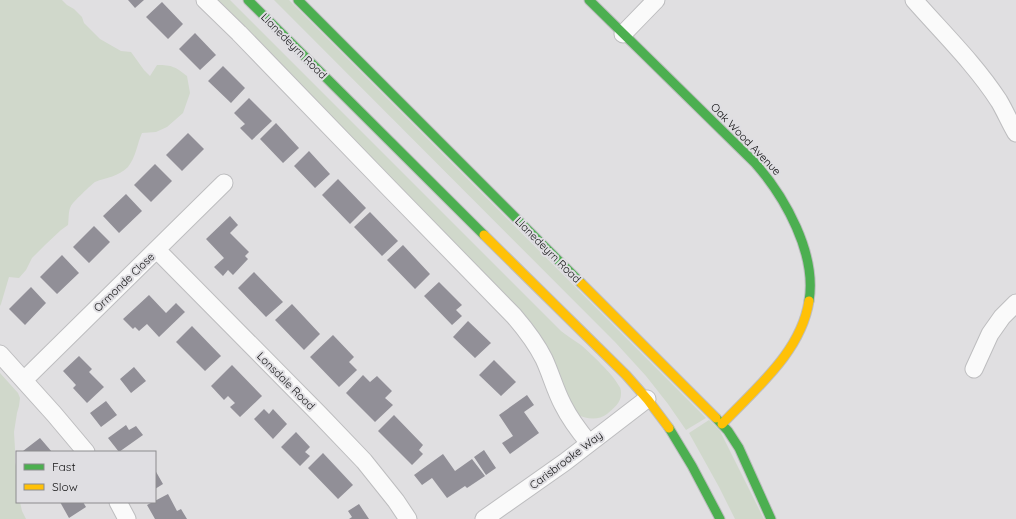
<svg xmlns="http://www.w3.org/2000/svg" width="1016" height="519" viewBox="0 0 1016 519" font-family="Quicksand,sans-serif">
<style>
.green{fill:#d0d8cb}
.building{fill:#918f97}
.lines{fill:none;stroke-linecap:round;stroke-linejoin:round}
.street-casing{stroke:#bdbdbf;stroke-width:19}
.fast-casing{stroke:#bdbdbf;stroke-width:11}
.slow-casing{stroke:#bdbdbf;stroke-width:11}
.street{stroke:#fafafa;stroke-width:17}
.fast{stroke:#4caf50;stroke-width:9}
.slow{stroke:#ffc107;stroke-width:9}
.labels{text-anchor:middle;stroke-width:4;stroke-linejoin:round;paint-order:stroke}
.street-label{font-size:11px;fill:#0f0f10;stroke:#dfdee2}
</style>
<rect width="100%" height="100%" fill="#e0dfe1"/>
<path class="green" d="M0,0H62L67,5L74,9L82,17L84,23L100,39L121,51L131,52L144,70L150,76L157,65C172,65 176,67 187,76L190,93L183,113L167,127L156,132L142,133C137,144 136,157 128,167C118,177 107,177 95,182C92,184 72,203 71,206C68,211 69,219 68,225L61,230L45,245L32,258L26,270L19,278L9,277L1,304L0,306Z
M215,0H230L561,331C567,336 574,340 581,345C591,354 613,374 619,386C621,388 621,392 621,394C621,403 613,409 607,414C598,421 586,419 575,414L554,368L333,118L279,62L275,61Z
M274,0H289L706,418L686,430L668,404L646,376L615,342Z
M0,373L18,393L20,398L19,406L17,413L14,432L15,449V462L17,470V502H20L22,511L26,519H0Z
M709,420L720,431L764,519H735L719,487L689,433Z"/>
<path class="building" d="M128,0H144L135,8Z
M162,2L183,24L168,39L146,17Z
M195,33L216,55L200,70L179,49Z
M223,66L245,88L231,103L208,81Z
M249,98L272,121L252,140L240,128L245,124L234,113Z
M276,123L299,148L283,163L260,139Z
M188,133L204,149L182,171L166,155Z
M309,151L330,174L315,188L294,166Z
M155,164L172,181L151,202L134,185Z
M338,179L366,208L350,224L322,195Z
M126,194L142,211L119,233L103,216Z
M370,212L398,241L382,256L354,227Z
M230,216L238,225L230,233L249,252L245,256L248,259L233,275L228,270L223,276L214,267L224,258L206,239Z
M94,226L110,242L89,263L73,247Z
M403,245L430,274L415,289L387,260Z
M62,255L79,273L57,294L40,277Z
M254,272L283,302L266,317L238,288Z
M439,282L462,305L456,310L462,316L452,325L424,296Z
M31,287L46,303L25,325L9,309Z
M149,295L166,313L176,303L185,312L159,337L147,324L139,331L135,327L133,329L123,319Z
M292,304L320,334L304,350L275,320Z
M468,321L491,343L475,358L453,337Z
M192,326L221,356L205,371L176,342Z
M333,335L354,357L349,362L357,370L339,387L310,357Z
M79,356L92,369L89,372L104,387L87,403L73,388L76,385L63,371Z
M494,360L516,382L501,396L479,375Z
M232,365L262,396L240,417L230,407L235,403L228,396L224,400L211,386Z
M134,367L146,381L131,393L120,379Z
M363,375L370,382L377,376L392,391L385,398L393,405L375,422L346,393Z
M527,395L534,405L524,412L539,433L510,454L502,443L513,436L499,415Z
M106,401L117,415L101,427L90,413Z
M264,409L269,414L273,409L287,424L273,439L254,419Z
M394,415L423,445L419,450L423,454L412,465L378,431Z
M126,425L129,430L136,426L143,435L119,452L108,438Z
M296,432L310,447L305,452L310,456L300,466L281,447Z
M40,438L52,452H24L23,451Z
M484,450L496,468L486,475L474,457Z
M323,453L353,485L338,499L308,468Z
M443,454L455,471L472,459L485,476L467,488L465,486L447,498L432,478L422,485L414,475Z
M155,470L163,484L155,489Z
M168,494L177,511L181,509L187,519H155L147,505Z
M60,502H83L86,507L69,518Z
M359,504L369,519H349L352,517L348,511Z"/>
<g class="lines">
<g class="street-casing">
<path id="street" d="M205,0L239,33L390,189L514,316C526,330 536,343 544,359C551,374 555,390 563,405C570,419 579,431 589,443
M914,0C943,33 975,64 999,101C1005,111 1010,123 1016,133
M623,34L656,0
M157,250L319,414L364,461L396,501L408,519
M0,354L54,414L86,452
M974,369L990,334L1002,317L1016,303
M24,380L224,183
M118,502L127,519
M484,519L565,462L647,399"/>
</g>
<g class="fast-casing">
<path id="fast" d="M248,0L484,235
M298,0L581,283
M589,0L755,163C785,197 817,254 809,301
M716,418L728,431L739,448L771,519
M669,428L692,466L720,519"/>
</g>
<g class="slow-casing">
<path id="slow" d="M484,235L626,375L648,400L669,428
M581,283L716,418
M722,424C756,388 801,352 809,301"/>
</g>
<use href="#street" class="street"/>
<use href="#fast" class="fast"/>
<use href="#slow" class="slow"/>
</g>
<g class="labels">
<g class="street-label">
<text transform="translate(294 46) rotate(45)" y="4">Llanedeyrn Road</text>
<text transform="translate(746 139) rotate(46)" y="4">Oak Wood Avenue</text>
<text transform="translate(548 250) rotate(45)" y="4">Llanedeyrn Road</text>
<text transform="translate(124 282) rotate(-44)" y="4">Ormonde Close</text>
<text transform="translate(286 381) rotate(45)" y="4">Lonsdale Road</text>
<text transform="translate(566 460) rotate(-37)" y="4">Carisbrooke Way</text>
</g>
</g>
<rect x="16" y="451" width="140" height="52" fill="#dfdee2" stroke="#8c8b8e"/>
<rect x="24" y="464" width="20" height="6" fill="#4caf50" stroke="#8c8b8e"/>
<text x="52" y="471" font-size="12" fill="#0f0f10">Fast</text>
<rect x="24" y="484" width="20" height="6" fill="#ffc107" stroke="#8c8b8e"/>
<text x="52" y="491" font-size="12" fill="#0f0f10">Slow</text>
</svg>
